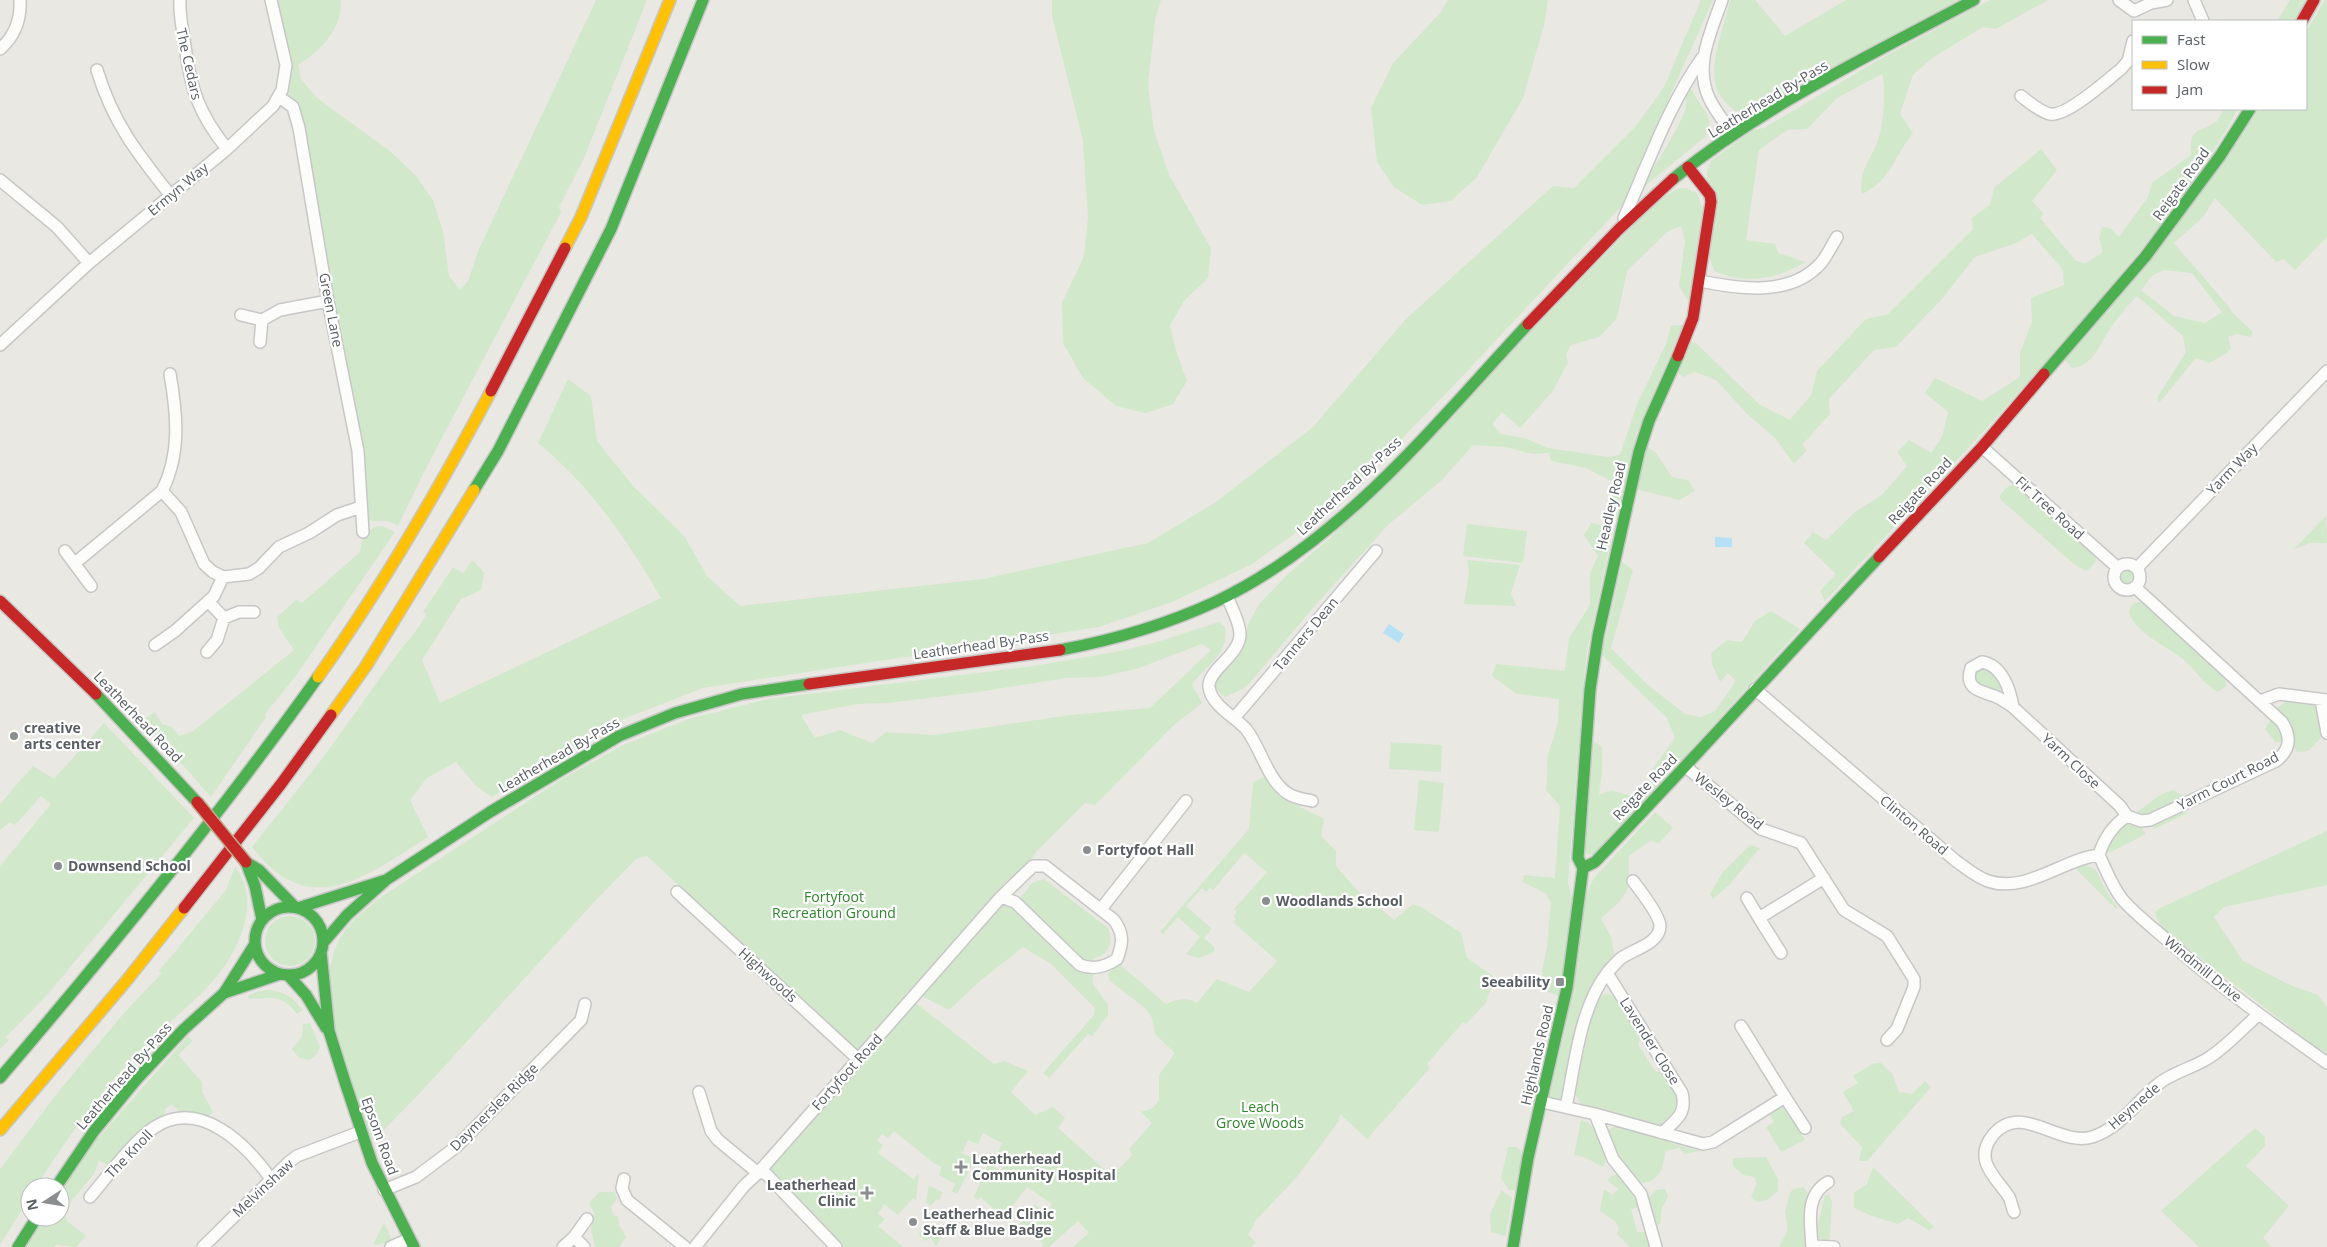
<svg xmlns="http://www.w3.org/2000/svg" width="2327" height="1247" viewBox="0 0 2327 1247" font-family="'Open Sans',sans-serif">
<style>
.green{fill:#d1e8cb;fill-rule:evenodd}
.water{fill:#b5e0f6}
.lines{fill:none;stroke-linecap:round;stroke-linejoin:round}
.street-casing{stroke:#c7c7c7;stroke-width:14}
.fast-casing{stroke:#c7c7c6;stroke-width:14}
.slow-casing{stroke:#c7c7c6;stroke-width:14}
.jam-casing{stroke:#c7c7c6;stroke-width:14}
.street{stroke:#fcfcfb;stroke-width:11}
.fast{stroke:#4caf50;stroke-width:11}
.slow{stroke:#ffc107;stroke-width:11}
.jam{stroke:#c62828;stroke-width:11}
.jam-bridge-casing{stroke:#c1ae90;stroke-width:14;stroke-linecap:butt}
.jam-bridge{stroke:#c62828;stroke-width:11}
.poi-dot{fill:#8b8e8f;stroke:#fff;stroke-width:2}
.labels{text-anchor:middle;stroke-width:4.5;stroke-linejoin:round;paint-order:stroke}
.street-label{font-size:14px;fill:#585e62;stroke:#fff}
.poi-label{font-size:14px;font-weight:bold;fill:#585e62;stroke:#fff;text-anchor:start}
.park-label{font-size:14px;fill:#30852d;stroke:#fff}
</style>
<rect width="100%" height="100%" fill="#eae8e2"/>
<path class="green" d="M274,0H341C342,29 321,51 298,65L301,79L317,98L391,152L416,176L433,200L443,232L449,276L460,290L468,281L479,249L596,0H647L584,158L559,207L561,212L424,472L398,526C385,518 381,523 367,520L306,137L301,112L288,94C295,64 281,30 274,0Z
M1052,0H1161L1155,21L1148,85L1154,131L1170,177L1211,248L1208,278L1184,301L1170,326L1177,354L1187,381L1173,404L1146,413L1116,406L1083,378L1063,343L1062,303L1084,256L1088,218L1083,141L1052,16Z
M1448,0H1548L1544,25L1523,98L1477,177L1451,201L1422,205L1394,187L1377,162L1371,108L1393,63L1441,12Z
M1701,0H1713L1669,98L1628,199L1457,382L1381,460L1321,515L1252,564L1172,602L1099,627L703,688L608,725L492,797L476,786L456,762L427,778L410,800L428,837C366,876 310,923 252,847L322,759L401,649L413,635L427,614L423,612L453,567L463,573L473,560L484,573L481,590L461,599L422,660L440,703L661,598C628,541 590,485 538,443L568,379L591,396L597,441L633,486L685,537L707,576L740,606L983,579L1148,543L1216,502L1313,427L1407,318L1553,186L1574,188L1636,126L1664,87Z
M1730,0H1755L1785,36L1846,0H1960L1780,96L1748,109L1735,111C1727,104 1718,96 1716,86C1709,59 1725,26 1730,0Z
M1990,0H2048L1996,29L1983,27L1932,58L1913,75L1900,114L1913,133C1894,156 1891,181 1862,194C1858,173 1869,162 1877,143C1883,128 1887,90 1882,74L1837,98L1807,129L1787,130L1759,150L1746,240L1775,244L1778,253L1806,262C1776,279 1746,285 1714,271L1709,255L1707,172L1711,161L1753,130L1764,128L1880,59Z
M2290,0H2307L2295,21H2277Z
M2325,0H2327V237L2295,270L2284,259L2276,262L2215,198L2204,216L2174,243L2230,308L2232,312L2253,332L2250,337L2237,334L2228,337L2231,348L2227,353L2209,363L2196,358L2159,403L2157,398L2186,352L2183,336L2137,296C2127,306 2117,319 2109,330C2099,346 2093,366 2072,368L2063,358L2205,187L2259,109H2306V32ZM2164,270L2192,273L2222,312L2205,323L2174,316L2141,290L2153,275Z
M1692,89C1698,108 1719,117 1705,137L1645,186L1646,180C1655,165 1684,121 1686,106C1687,100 1685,96 1688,90Z
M2224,109H2238C2198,182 2145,246 2091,310C2006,410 1915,505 1825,601L1820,591L1836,574L1804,543L1813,532L1826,540L1855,512L1882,495L1907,466L1897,452L1909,440L1931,453L1942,437L1948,412L1925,393L1935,378L1982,401L2020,377V353L2032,322L2031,298L2064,285L2063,270L2032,234L2016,243L1975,257L1941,300L1896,347L1874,350L1829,399L1830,414L1802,445L1807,450L1794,464L1775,438L1747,414L1716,380L1695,372L1683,377L1678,373L1691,342L1696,343L1760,405L1790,420L1811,395L1817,371L1866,319L1887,315L1973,229L1972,218L1990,205L1994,188L2041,149L2057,170L2032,201L2044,214L2040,218L2076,261L2086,263L2103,252L2099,239L2102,227L2110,228L2119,237L2148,197L2152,183L2191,155C2189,124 2201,134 2218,120C2220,117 2222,112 2224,109Z
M1686,188L1697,193L1705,216L1689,302L1679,286L1685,241L1681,226L1667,232L1627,271L1617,318L1599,337L1571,345L1566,354L1568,363L1552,392L1520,428L1502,412L1492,424L1501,434L1527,439L1548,448L1608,457L1620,455L1637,404L1667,342L1671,326L1683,325L1636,435L1616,518L1610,510L1613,482L1586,468L1551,461L1549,453L1533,454L1506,447L1473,445L1442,480L1389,524L1320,600L1246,687L1225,697L1218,691L1214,684L1242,646L1249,622L1260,603L1287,575L1332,536L1653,205L1676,189Z
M1647,446L1656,453L1672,477L1688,480L1695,491L1679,500L1636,489Z
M2014,484L2096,556C2096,563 2092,567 2086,571L2075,565L2002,501L1999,496L2006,488Z
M2326,516L2327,543H2310L2294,549Z
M1591,523L1614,528L1588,645L1584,677L1568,883L1572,899L1559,996L1545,991L1542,971L1547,947L1551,902L1545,893L1523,882L1524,875L1555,878L1560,806L1546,790L1548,755L1558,723L1559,699L1517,694L1492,676L1496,664L1565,671L1569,638L1590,605V573L1598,556L1584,535Z
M1467,524L1527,531L1523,563L1463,556Z
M382,526L395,532L295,677L265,714L266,717L211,797L143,720L155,712L162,724L172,727L179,736L192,732L294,650L279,628L277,617L296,600L302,603L360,552L363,535L375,527Z
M1467,560L1520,565L1511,593L1516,606L1464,604L1469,573Z
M1622,562L1633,570L1611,648L1648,685L1685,714L1701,717L1715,711L1736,681L1728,673L1720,682L1712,664L1711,653L1727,640L1742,642L1755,621L1771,611L1800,629L1664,780L1593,855L1586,854L1585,850L1594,741L1602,747V773L1599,795L1611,790L1631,796L1648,782L1651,771L1675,738L1667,718L1602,655Z
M2119 578a8 8 0 1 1 16 0a8 8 0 1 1-16 0Z
M2141,602L2225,676L2226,686L2218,692C2203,684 2196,670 2183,659C2168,647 2131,631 2129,610L2134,603Z
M1219,622L1225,627C1229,657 1207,663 1192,685L1202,703L1174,725L1095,805L1085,803L1036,852L1029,863L908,997L994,1064L1004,1061L1028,1071L1011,1092L1035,1115L1053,1107L1065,1118L1058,1128L1112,1176L1132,1155L1129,1149L1152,1123L1141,1112L1153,1108L1159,1100V1075L1175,1053L1155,1034L1152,1018L1146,1009L1110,981L1108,974L1119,964L1166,1004C1177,999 1186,996 1197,1003L1217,979L1249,992L1277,961L1233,922L1236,919L1234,916L1237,912L1234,909L1267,872L1244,853L1213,890L1210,888L1206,892L1202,888L1186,906L1212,929L1204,938L1215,948L1213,953L1198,958L1186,954L1200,937L1178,917L1163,934L1160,932L1249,829L1253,782L1264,777L1290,802L1324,819L1321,836L1336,851V866L1356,889L1394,920L1413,904L1423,908L1461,933L1467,958L1494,977L1486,1003L1466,1024L1463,1022L1427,1064L1430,1068L1367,1139L1340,1114L1339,1121L1296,1178L1256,1220L1248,1235L1256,1242L1252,1247H1073L1089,1233L1078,1221L1049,1247H1042L1043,1243L1017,1227L1034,1204L1046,1213L1052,1204L1027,1187L1004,1217L980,1197L978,1200L974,1197L988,1164L1001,1171L1007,1158L998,1153L1002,1143L983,1133L978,1144L968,1140L962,1153L975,1159L957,1194L952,1191L955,1184L939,1175L942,1167L935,1164L894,1131L888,1138L882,1134L877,1141L883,1145L878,1153L913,1179L919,1173L916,1201L913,1198L898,1215L884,1204L878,1214L885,1219L878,1226L903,1247H842L771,1172L770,1164L865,1059L647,856L636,859L597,899L419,1094L379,1135L369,1142C353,1090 313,996 337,944C346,924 362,913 378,899L562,779L625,744L692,718L768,699L1034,666L1110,653L1154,643ZM1202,644L1211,650L1150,708L1070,715L934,735L886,732L872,743L840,730L815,738L801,715L857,704L887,703L978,692L1065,678L1101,677L1139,668Z
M1981,666L1990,669L2003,686L2006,697L1975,684L1973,672Z
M2287,701L2315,704L2321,722V738L2308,751L2297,752L2292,742H2275L2265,729L2277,708Z
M104,723L194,818L47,995L6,1037L9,1040L0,1049V866L51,804L41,796L15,825L10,822L0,830V804L33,766L54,779Z
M1391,742L1442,745L1441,772L1389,769Z
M1419,780L1444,783L1439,832L1414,830Z
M2173,790L2184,796V802L2144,820L2137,818V812L2160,795Z
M2187,807L2186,814L2154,829L2152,823Z
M1655,812L1673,828L1659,843L1650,841L1629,856C1628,865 1629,871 1629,880C1629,896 1612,909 1601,918L1611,937L1615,957L1593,982L1586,998L1563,1097L1559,1100L1552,1099L1549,1096L1565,1031L1575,972L1585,897L1594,878Z
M2125,822L2140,825L2146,834L2109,853L2107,848L2110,839Z
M2327,831V885L2224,907L2214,917L2243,961L2290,985L2318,995L2327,1007V1055L2162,929L2155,913L2158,909Z
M1750,845L1760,848L1730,884L1713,899L1710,894L1722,873Z
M2086,865L2096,870L2107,893L2118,908L2116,909L2076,869Z
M235,867C247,882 249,899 246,917C232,984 171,1014 129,1062C94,1100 64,1143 36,1187H30V1197L0,1245V1169L59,1091L124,1013L161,974L159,971L226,890Z
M1044,879L1108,928C1114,943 1109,955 1093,959V984L1108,1005V1015L1092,1036L1088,1034L1049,1078L1043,1073L1094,1015L1095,1008L1051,964L1023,947L980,981L949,1010L922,996L1001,906L1013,907L1032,883Z
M265 941a25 25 0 1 1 50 0a25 25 0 1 1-50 0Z
M268,990C285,992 292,996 303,1010L297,1014C282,994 272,998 249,999L248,996L258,991Z
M1605,994L1613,995L1641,1037L1638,1045L1656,1072L1663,1071L1679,1097C1676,1109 1672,1117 1663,1126L1583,1107L1575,1094L1595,1001Z
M310,1023L320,1047L317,1054L310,1060L299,1058L292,1049L302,1037L303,1024Z
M188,1036L193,1041L178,1055L202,1082V1092L213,1112L207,1117L180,1112L172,1104L165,1109L164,1115L155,1121L115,1163L107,1165L99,1160L94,1174L63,1211L67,1221L86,1236L76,1247L56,1245L54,1247H25L43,1217H60V1190L84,1154Z
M1874,1063H1881L1892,1074L1899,1092L1912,1094L1925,1081L1931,1087L1867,1161H1859L1862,1147L1840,1124L1842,1117L1854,1111L1843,1092L1858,1083L1853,1076Z
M1783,1106L1805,1140L1781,1152L1766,1127L1774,1122L1770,1114Z
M1581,1120L1589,1123C1600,1135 1612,1150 1603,1167L1584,1157L1574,1155Z
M1617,1126L1664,1138L1670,1143L1700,1151L1684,1154L1680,1148L1665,1151C1664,1168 1659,1183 1639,1183L1620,1163L1608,1132L1611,1128Z
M2255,1128L2265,1137V1146L2246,1166L2289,1206L2263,1238L2272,1247H2199L2161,1211Z
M1508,1147H1517L1524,1154L1515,1190H1509L1501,1178Z
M1766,1157L1778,1179V1191L1767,1200L1757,1202L1751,1197L1757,1183L1754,1177L1743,1175L1733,1166V1158Z
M1873,1167L1934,1227L1929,1230L1908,1218L1898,1224L1872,1216L1854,1208V1193L1867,1184Z
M1613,1175H1618L1639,1202V1207L1631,1209L1637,1232H1647L1652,1247H1630L1617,1234L1619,1229L1615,1221L1600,1211L1604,1189L1612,1195L1618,1189L1607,1180Z
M929,1186L943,1192L939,1200L937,1199L930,1206L926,1202Z
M1803,1187L1808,1193L1804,1213L1807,1247H1779L1788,1230L1785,1212L1790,1193L1793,1189Z
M1665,1189L1668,1197L1662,1208L1660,1224L1655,1226L1647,1200L1656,1190Z
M1501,1190L1512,1198L1506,1236L1491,1232L1490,1215Z
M599,1192H615L617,1199L611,1207L613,1215L618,1217L619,1225L626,1237L619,1247H595L591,1229L594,1213L589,1203Z
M1825,1195H1829L1832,1201L1830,1239L1821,1241L1816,1232Z
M384,1223L391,1238L389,1242L373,1245Z
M925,1225L937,1233L939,1230L944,1234L936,1246L931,1238L925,1241L919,1234Z"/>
<path class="water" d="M1715,537L1732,538V547H1715Z
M1389,624L1404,634L1399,643L1383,633Z"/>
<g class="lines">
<g class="street-casing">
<path id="street" d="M180,0C179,16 183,30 185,46C191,90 199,114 227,149
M1722,0C1711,32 1694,65 1709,98C1715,111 1725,123 1733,134
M2119,0L2134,11L2151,3L2167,0
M2194,0L2203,21
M0,49C15,36 21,20 20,0
M97,70C113,123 137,153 171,196
M2021,96C2029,102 2040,112 2050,114C2067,117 2107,80 2121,69L2128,61L2133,41
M279,97L293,107L299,128L328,301L358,451L363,532
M0,180L57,227L89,263
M1624,218C1648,164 1668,106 1702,58
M1700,281C1739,289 1791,297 1821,263C1827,256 1832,245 1837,237
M241,315L262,320L280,310L328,301
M260,342L262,320
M0,345L89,263L227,149L273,106L282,90L286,65L271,0
M1982,447L2118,568
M162,491L181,512L204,564L213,572L223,577L249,574L259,568L279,547L309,533L337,515L361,507
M65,551L91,586
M75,563L162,491C181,454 177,414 170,374
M2114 577a13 13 0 1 1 26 0a13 13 0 1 1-26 0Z
M2137,568L2327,371
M1227,597C1232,608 1239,621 1240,633C1241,655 1207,670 1209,687C1211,705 1235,717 1246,729C1261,748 1267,779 1287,793C1294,798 1303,799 1312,801
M224,618L239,612H254
M155,645L175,631L214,596L223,577
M207,652L217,640L224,618L208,601
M1982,662C2002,665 2010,689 2013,707C2009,704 2004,701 1999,698C1985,691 1963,692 1971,668Z
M1755,689L1956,861C1966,868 1976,877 1988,881C2026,894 2063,859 2099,855
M2321,700L2327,733
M2260,701L2279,694L2327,700
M2013,707L2120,806L2127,816
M1235,717L1376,551
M1686,767L1761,829L1801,843L1844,910L1887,936L1914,979V987L1897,1029L1887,1040
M2099,855C2104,838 2112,826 2127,816L2141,821L2150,820L2276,761C2290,750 2292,738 2282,722L2136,588
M2099,855C2106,870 2112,886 2122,899C2135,914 2152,927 2167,940C2217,985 2272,1024 2327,1063
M677,892L858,1059
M1747,898L1759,918
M1101,909L1186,801
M1781,953L1759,918L1824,878
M1607,973L1682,1093C1687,1114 1676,1120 1662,1133
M1741,1026L1785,1097
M699,1092L711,1131L718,1140L758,1173
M1542,1102L1595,1114L1703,1144L1713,1142L1785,1097L1805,1128
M1566,1107C1575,1064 1580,1008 1607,973C1611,968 1616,963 1620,959C1631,950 1660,944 1660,926C1660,916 1640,890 1633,881
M1595,1114L1613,1159L1641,1194L1656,1247
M758,1173H765L769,1177L836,1247
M624,1179L622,1188L627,1200L685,1247
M384,1190L416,1177L456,1147L581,1020L585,1004
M90,1197C107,1177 133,1141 155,1127C200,1098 246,1144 271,1179
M2014,1212C2012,1207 2011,1201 2009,1197C1997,1178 1972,1161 1993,1135C2021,1101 2058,1147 2092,1137C2119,1129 2136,1102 2157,1085C2172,1072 2194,1068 2210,1057C2228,1045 2243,1028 2259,1014
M574,1237L584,1247
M1812,1246L1834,1247
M203,1247L289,1162L297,1156L360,1132
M391,1247L409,1239
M563,1247L574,1237L587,1219
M695,1247L744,1186L758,1173L1001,897L1033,866H1045L1114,920C1124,934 1123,943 1117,959C1105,967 1094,970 1080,965L1015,902L1001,897
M1812,1247C1811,1224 1804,1196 1828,1182"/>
</g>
<g class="fast-casing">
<path id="fast" d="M1673,179C1764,105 1871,55 1974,0
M2044,374L2145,257L2220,156L2250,109
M474,490L498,451L611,229L703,0
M1060,650C1114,640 1165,625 1215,602C1342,542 1434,425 1528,324
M96,694L197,802
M246,862L259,870L295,907
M246,862L255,886L262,920
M1583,868L1595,862C1691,762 1784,658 1879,557
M1583,868L1578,858L1590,690L1598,636L1639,452L1649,421L1678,356
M255 941a34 34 0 1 1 68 0a34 34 0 1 1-68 0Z
M298,908L386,880L490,812L619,736L675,713L742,694L809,684
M323,943L347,915L385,881
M321,952L329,1031L345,1082L372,1163L414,1247
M288,975L306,995L326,1028
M224,993L255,944
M0,1078C111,948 219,816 318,677
M56,1187L94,1131L136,1080L183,1030L224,993L280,974
M18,1247L37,1217
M1513,1247L1528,1158L1567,988L1583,868"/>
</g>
<g class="slow-casing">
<path id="slow" d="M565,248L581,217L670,0
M318,677C382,587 439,489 491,391
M331,715L366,666L474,490
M0,1130L127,980L184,908"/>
</g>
<g class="jam-casing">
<path id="jam" d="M2302,21L2314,0
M1528,324L1619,229L1673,179
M1678,356L1693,318L1711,202L1710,195L1688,167
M491,391L565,248
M1879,557L1982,447L2044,374
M0,601L96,694
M809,684L1060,650
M184,908L281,784L331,715"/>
</g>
<use href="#street" class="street"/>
<use href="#fast" class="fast"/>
<use href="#slow" class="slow"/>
<use href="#jam" class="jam"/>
<g class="jam-bridge-casing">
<path id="jam-bridge" d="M197,802L246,862"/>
</g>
<use href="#jam-bridge" class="jam-bridge"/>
</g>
<g class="poi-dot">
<circle cx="14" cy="736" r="5"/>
<circle cx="1087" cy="850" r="5"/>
<circle cx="58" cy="866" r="5"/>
<circle cx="1266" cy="901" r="5"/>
<rect x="1555" y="977" width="10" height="10" rx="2.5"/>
<path d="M958.5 1159.5h5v5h5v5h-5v5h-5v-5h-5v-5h5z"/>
<path d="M864.5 1185.5h5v5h5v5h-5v5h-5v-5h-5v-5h5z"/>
<circle cx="913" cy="1222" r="5"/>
</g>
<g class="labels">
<g class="street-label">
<text transform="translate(189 64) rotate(77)" y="5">The Cedars</text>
<text transform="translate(1768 99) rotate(-31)" y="5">Leatherhead By-Pass</text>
<text transform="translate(2181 184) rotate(-54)" y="5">Reigate Road</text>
<text transform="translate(178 189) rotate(-40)" y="5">Ermyn Way</text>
<text transform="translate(331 310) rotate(79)" y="5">Green Lane</text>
<text transform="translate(2232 469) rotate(-46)" y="5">Yarm Way</text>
<text transform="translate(1349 486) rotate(-43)" y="5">Leatherhead By-Pass</text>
<text transform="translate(1920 491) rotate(-47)" y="5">Reigate Road</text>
<text transform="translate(1611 506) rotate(-77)" y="5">Headley Road</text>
<text transform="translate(2050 508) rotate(42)" y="5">Fir Tree Road</text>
<text transform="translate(1306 634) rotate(-50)" y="5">Tanners Dean</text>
<text transform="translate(981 645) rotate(-8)" y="5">Leatherhead By-Pass</text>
<text transform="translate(138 717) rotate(46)" y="5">Leatherhead Road</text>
<text transform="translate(559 755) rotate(-30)" y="5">Leatherhead By-Pass</text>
<text transform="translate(2071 761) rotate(43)" y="5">Yarm Close</text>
<text transform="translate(2228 781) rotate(-27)" y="5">Yarm Court Road</text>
<text transform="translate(1645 787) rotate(-46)" y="5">Reigate Road</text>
<text transform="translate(1729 801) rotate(38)" y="5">Wesley Road</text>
<text transform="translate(1914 825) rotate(40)" y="5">Clinton Road</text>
<text transform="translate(2203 969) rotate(39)" y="5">Windmill Drive</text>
<text transform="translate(768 975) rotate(42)" y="5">Highwoods</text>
<text transform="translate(1650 1041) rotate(58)" y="5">Lavender Close</text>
<text transform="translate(1537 1055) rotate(-77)" y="5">Highlands Road</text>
<text transform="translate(847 1072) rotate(-48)" y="5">Fortyfoot Road</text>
<text transform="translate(124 1076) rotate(-49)" y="5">Leatherhead By-Pass</text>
<text transform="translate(2134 1106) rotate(-41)" y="5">Heymede</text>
<text transform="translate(494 1107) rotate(-45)" y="5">Daymerslea Ridge</text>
<text transform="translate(380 1136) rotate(70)" y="5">Epsom Road</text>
<text transform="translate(129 1154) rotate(-46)" y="5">The Knoll</text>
<text transform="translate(263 1188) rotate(-43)" y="5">Melvinshaw</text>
</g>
<g class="poi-label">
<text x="24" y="733">creative<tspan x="24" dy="16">arts center</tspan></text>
<text x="1097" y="855">Fortyfoot Hall</text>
<text x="68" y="871">Downsend School</text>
<text x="1276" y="906">Woodlands School</text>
<text x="1550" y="987" text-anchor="end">Seeability</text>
<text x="972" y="1164">Leatherhead<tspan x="972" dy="16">Community Hospital</tspan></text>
<text x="856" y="1190" text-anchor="end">Leatherhead<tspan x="856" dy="16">Clinic</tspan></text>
<text x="923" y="1219">Leatherhead Clinic<tspan x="923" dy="16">Staff &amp; Blue Badge</tspan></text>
</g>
<g class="park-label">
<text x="834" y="902">Fortyfoot<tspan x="834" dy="16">Recreation Ground</tspan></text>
<text x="1260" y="1112">Leach<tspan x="1260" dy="16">Grove Woods</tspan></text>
</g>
</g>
<rect x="2132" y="20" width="175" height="90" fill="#ffffff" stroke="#bcbfc0"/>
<rect x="2142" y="36" width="25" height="8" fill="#4caf50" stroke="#bcbfc0"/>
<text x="2177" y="45" font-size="15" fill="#585e62">Fast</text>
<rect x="2142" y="61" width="25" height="8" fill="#ffc107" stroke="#bcbfc0"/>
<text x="2177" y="70" font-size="15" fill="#585e62">Slow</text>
<rect x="2142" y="86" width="25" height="8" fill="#c62828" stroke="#bcbfc0"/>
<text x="2177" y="95" font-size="15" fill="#585e62">Jam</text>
<g transform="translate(45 1202) rotate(258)"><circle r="24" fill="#ffffff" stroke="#bcbfc0"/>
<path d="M0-4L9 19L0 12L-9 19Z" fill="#8b8e8f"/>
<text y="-8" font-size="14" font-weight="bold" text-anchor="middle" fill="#585e62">N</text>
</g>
</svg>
